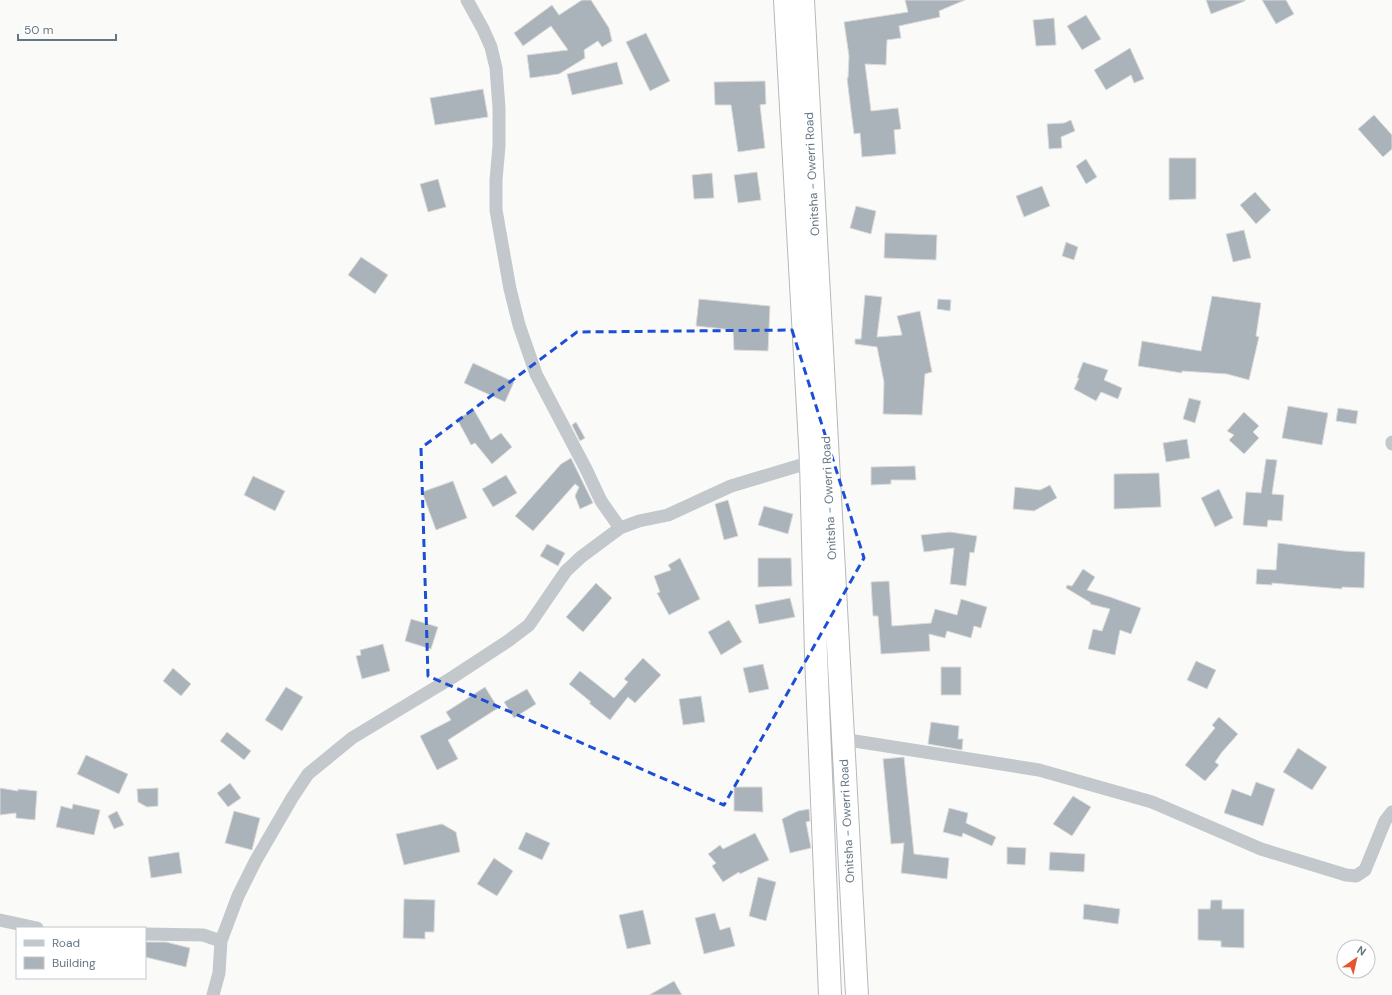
<svg xmlns="http://www.w3.org/2000/svg" width="1392" height="995" viewBox="0 0 1392 995" font-family="'DM Sans',sans-serif">
<style>
.building{fill:#aab3b9;stroke:#dcdcda}
.lines{fill:none;stroke-linecap:round;stroke-linejoin:round}
.highway-casing{stroke:#b4b9bd;stroke-width:24}
.street{stroke:#c3c8cc;stroke-width:13}
.highway{stroke:#fff;stroke-width:22}
.marked{fill:none;stroke:#1d4ed8;stroke-width:3;stroke-dasharray:8 5;stroke-linejoin:round}
.labels{text-anchor:middle;stroke-width:4;stroke-linejoin:round;paint-order:stroke}
.street-label{font-size:12px;fill:#657683;stroke:#fff}
</style>
<rect width="100%" height="100%" fill="#fafaf8"/>
<path class="building" d="M582,0H591L609,28L612,41L602,47L598,41L584,50L585,58L559,74L530,78L527,55L568,50L551,26L523,46L514,33L552,5L559,15Z
M905,0H965L939,11L940,17L899,26L901,38L887,40L886,65L865,64L871,111L898,108L901,129L894,130L896,154L862,157L860,133L854,134L851,111L847,78H848L849,56L844,22L908,12Z
M1206,0H1245V1L1211,14Z
M1262,0H1286L1294,14L1276,24Z
M1086,15L1101,39L1082,50L1067,26Z
M1054,18L1056,45L1036,46L1033,20Z
M646,33L670,81L650,91L626,42Z
M1130,48L1144,79L1134,83L1131,75L1106,90L1094,70Z
M617,62L623,84L572,95L567,74Z
M765,81L766,104L760,105L765,148L738,152L731,105H715L714,82Z
M483,89L488,117L435,125L430,98Z
M1374,115L1392,135V149L1383,157L1358,129Z
M1071,120L1075,131L1061,137L1062,148L1049,149L1047,124L1064,123Z
M1169,158H1196V199L1169,200Z
M1086,159L1097,177L1086,184L1076,166Z
M757,172L761,200L738,203L734,175Z
M712,173L714,198L694,199L692,175Z
M438,179L446,207L428,212L420,184Z
M1042,186L1050,206L1024,217L1016,196Z
M1255,192L1271,210L1256,224L1240,205Z
M856,206L876,211L871,234L850,228Z
M1244,230L1251,258L1233,262L1226,234Z
M885,233L937,235L936,260L884,258Z
M1066,242L1078,247L1074,260L1062,256Z
M361,257L388,275L375,294L348,275Z
M865,295L882,297L877,337L902,335L897,316L920,311L932,372L925,374L922,415L883,414L884,382L877,347L855,344V339H861Z
M1212,296L1261,303L1256,336L1259,337L1249,380L1227,374L1182,371V373L1138,366L1142,341L1201,351Z
M699,299L770,306L768,351L734,350L733,330L696,326Z
M938,299L951,300L950,311L937,309Z
M1083,362L1108,370L1104,380L1122,388L1118,399L1101,392L1096,401L1074,389L1079,378H1077Z
M473,363L514,382L505,402L464,383Z
M1189,398L1201,401L1195,423L1183,419Z
M1288,406L1328,413L1322,445L1282,438Z
M1338,408L1358,411L1356,424L1336,421Z
M474,410L491,440L501,433L512,447L492,464L475,443L471,445L457,419Z
M1244,412L1259,426L1253,432L1259,438L1244,454L1229,440L1234,435L1227,431Z
M576,422L585,438L580,441L572,425Z
M1187,439L1190,458L1166,462L1163,443Z
M571,458L593,503L580,509L575,496L579,487L575,484L533,531L515,516L561,464Z
M1266,459L1277,460L1272,494L1284,495L1282,521L1268,520L1267,527L1243,525L1246,492L1261,493Z
M915,466L916,480H891V484L871,485V467Z
M1159,473L1161,507L1114,509V474Z
M506,475L517,493L493,507L482,489Z
M253,476L285,491L275,511L244,495Z
M453,481L467,518L436,530L422,492Z
M1050,485L1057,498L1034,511L1013,509L1015,487L1040,490Z
M1219,489L1233,518L1215,527L1201,498Z
M728,500L738,536L724,540L715,504Z
M764,506L793,514L788,534L758,525Z
M950,532L977,536L974,553L970,552L966,586L950,584L954,548L924,552L921,535Z
M1278,543L1344,551L1365,552L1364,588L1342,587V589L1272,583V585L1256,584L1257,569L1276,570Z
M547,544L565,553L558,566L540,556Z
M680,558L700,599L669,615L657,593L660,592L654,576L671,570L668,565Z
M758,558H791L792,586L758,587Z
M1083,569L1095,577L1087,590L1110,597L1141,608L1131,634L1120,630L1115,655L1088,649L1093,629L1102,631L1110,609L1090,604L1091,603L1066,588L1067,585L1072,586Z
M889,581L892,626L931,623L935,609L957,615L961,599L987,607L981,628L974,626L971,638L947,631L945,638L929,634L930,651L881,654L878,616H873L871,582Z
M596,583L612,598L583,632L566,617Z
M790,598L795,617L759,624L755,605Z
M411,619L438,627L431,649L405,641Z
M729,620L742,642L721,655L708,632Z
M383,644L390,671L362,679L356,656L361,655L360,650Z
M643,658L661,675L635,703L628,697L610,720L589,703L591,702L569,684L580,671L614,698L628,682L624,679Z
M1196,661L1216,670L1207,689L1187,680Z
M763,664L769,689L749,693L743,668Z
M941,667H961V695H941Z
M173,668L191,684L181,696L163,681Z
M286,687L303,697L282,731L265,720Z
M485,687L498,708L448,740L458,759L437,770L420,736L451,720L446,712Z
M527,689L536,704L514,718L504,702Z
M701,696L705,722L683,725L679,699Z
M1219,717L1238,734L1222,752L1215,762L1219,765L1205,781L1185,765L1215,728L1212,725Z
M931,722L959,726L958,739H963L962,750L928,744Z
M227,732L251,751L244,760L220,741Z
M1298,748L1327,767L1312,790L1283,772Z
M86,755L128,774L119,794L77,774Z
M904,757L914,854L949,858L947,879L901,873L904,843L891,844L883,759Z
M1256,782L1275,789L1263,826L1224,813L1232,789L1251,796Z
M230,783L241,798L228,807L217,793Z
M734,787H762L763,812L734,811Z
M0,788L18,791V789L37,791L35,820L16,818V813L0,815Z
M158,788V806L147,807L138,802L137,789Z
M1073,796L1091,807L1072,836L1053,824Z
M73,804L100,810L94,835L56,827L61,806L72,809Z
M949,808L968,813L966,823L996,837L992,846L963,833L962,837L943,832Z
M809,809L810,821L806,822L811,848L790,853L782,819L798,811Z
M117,811L124,825L114,829L108,816Z
M234,811L260,818L252,850L225,843Z
M442,824L456,832L460,852L404,865L396,834Z
M526,832L550,843L542,860L518,849Z
M755,833L769,860L740,874L739,872L723,882L712,866L716,863L708,854L720,845L723,849Z
M1007,847L1026,848L1025,865L1007,864Z
M179,852L182,873L151,878L148,857Z
M1050,852L1085,854L1084,872L1049,870Z
M494,858L513,871L497,896L477,884Z
M758,877L776,882L766,921L749,916Z
M404,899L435,900L434,932H425V939L403,938Z
M1211,900H1222V909H1244V948L1221,947V941L1198,940V909H1210Z
M1084,904L1120,909L1118,924L1083,919Z
M643,910L651,944L627,949L619,915Z
M715,913L720,930L730,927L735,946L704,954L695,918Z
M145,942H166L190,948L186,967L145,957Z
M674,981L682,995H649Z"/>
<g class="lines">
<g class="highway-casing">
<path id="highway" d="M785,0L811,462L816,655L830,995
M803,0L857,995"/>
</g>
<path class="street" d="M467,0L483,29L491,47L496,68L499,108V146L496,180V210L510,289L519,325L536,374L586,469L601,501L620,528
M1392,442V444
M842,739L1039,770L1152,802L1261,849L1346,875L1356,876L1365,870L1385,821L1392,812
M0,920L37,928
M145,934L203,935L221,941
M213,995L219,973L221,941L238,896L256,860L292,798L308,774L352,738L453,677L508,641L529,625L566,571L581,557L620,528L639,521L668,515L731,486L811,462"/>
<use href="#highway" class="highway"/>
</g>
<path class="marked" d="M792,330L864,558L724,805L428,676L421,448L577,332Z"/>
<g class="labels">
<g class="street-label">
<text transform="translate(812 174) rotate(-93)" y="4">Onitsha - Owerri Road</text>
<text transform="translate(829 498) rotate(-93)" y="4">Onitsha - Owerri Road</text>
<text transform="translate(847 821) rotate(-93)" y="4">Onitsha - Owerri Road</text>
</g>
</g>
<rect x="16" y="927" width="130" height="52" fill="#ffffff" stroke="#c1c8cd"/>
<rect x="24" y="940" width="20" height="6" fill="#c3c8cc" stroke="#c1c8cd"/>
<text x="52" y="947" font-size="12" fill="#657683">Road</text>
<rect x="24" y="957" width="20" height="12" fill="#aab3b9" stroke="#c1c8cd"/>
<text x="52" y="967" font-size="12" fill="#657683">Building</text>
<g transform="translate(1356 959) rotate(34)"><circle r="19" fill="#ffffff" stroke="#c1c8cd"/>
<path d="M0-3L7 15L0 10L-7 15Z" fill="#e4572e"/>
<text y="-6" font-size="11" font-weight="bold" text-anchor="middle" fill="#657683">N</text>
</g>
<path d="M18 34v6h98v-6" fill="none" stroke="#657683" stroke-width="2"/>
<text x="24" y="34" font-size="12" fill="#657683" stroke="#ffffff" stroke-width="3" paint-order="stroke">50 m</text>
</svg>
